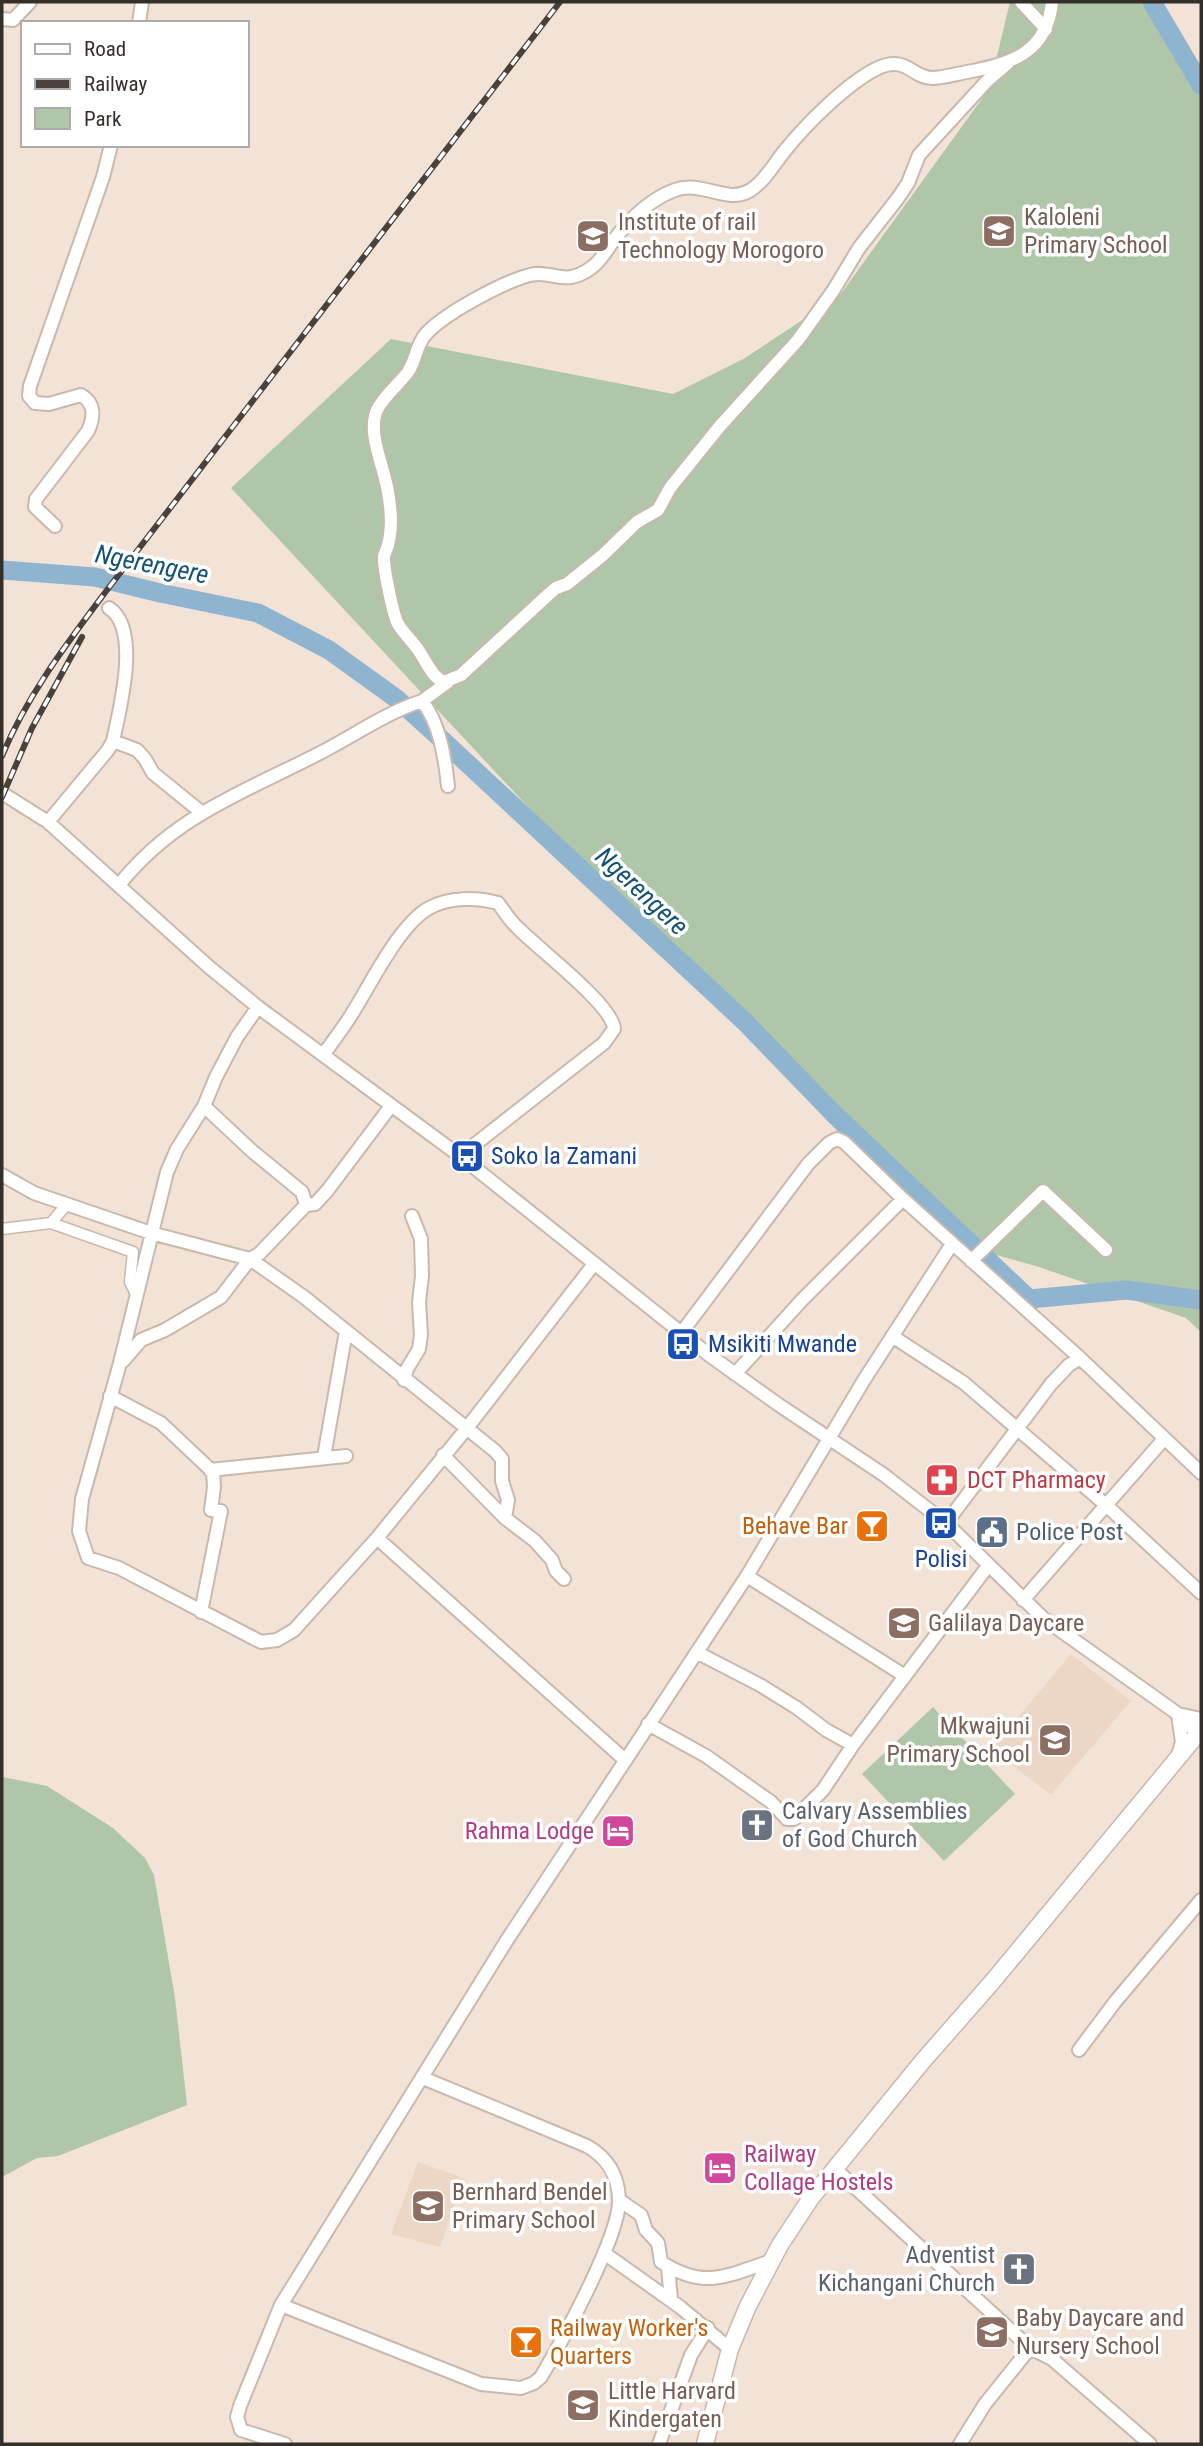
<svg xmlns="http://www.w3.org/2000/svg" width="1203" height="2446" viewBox="0 0 1203 2446" font-family="'Roboto Condensed',sans-serif">
<style>
.built{fill:#ecd7c6}
.green{fill:#b0c6a8}
.lines{fill:none;stroke-linecap:round;stroke-linejoin:round}
.river{stroke:#8eb4d0;stroke-width:19}
.pedestrian-casing{stroke:#c8b9ad;stroke-width:13}
.minor-casing{stroke:#c8b9ad;stroke-width:16}
.tertiary-casing{stroke:#c8b9ad;stroke-width:19}
.pedestrian{stroke:#fff;stroke-width:10}
.minor{stroke:#fff;stroke-width:12}
.tertiary{stroke:#fff;stroke-width:16}
.rail-casing{stroke:#49423c;stroke-width:6}
.rail{stroke:#fff;stroke-width:3.5;stroke-dasharray:10;stroke-linecap:butt}
.labels{text-anchor:middle;stroke-width:7;stroke-linejoin:round;paint-order:stroke}
.education-label{font-size:24px;fill:#785e54;stroke:#fff;text-anchor:start}
.transit-label{font-size:24px;fill:#164399;stroke:#fff;text-anchor:start}
.health-label{font-size:24px;fill:#be3a42;stroke:#fff;text-anchor:start}
.food-label{font-size:24px;fill:#c56008;stroke:#fff;text-anchor:end}
.service-label{font-size:24px;fill:#4e5e75;stroke:#fff;text-anchor:start}
.worship-label{font-size:24px;fill:#5b616d;stroke:#fff;text-anchor:start}
.hotel-label{font-size:24px;fill:#b23c85;stroke:#fff;text-anchor:end}
.water-label{font-size:26px;font-style:italic;fill:#125277;stroke:#fff}
</style>
<rect width="100%" height="100%" fill="#f3e3d7"/>
<path class="built" d="M1071,1654L1131,1701L1051,1795L991,1749Z
M418,2162L464,2178L440,2247L391,2234Z"/>
<path class="green" d="M1010,2H1162L1201,69V1332L1186,1318L1039,1267L943,1240L622,908L231,488L391,339L673,394L745,358L840,295L989,89Z
M933,1707L1015,1794L944,1861L862,1774Z
M3,1777L47,1786L113,1828L145,1858L154,1875L175,1998L187,2105L58,2156L37,2158L2,2177Z"/>
<g class="lines">
<path class="river" d="M1152,2L1201,85
M2,570L95,577L160,593L258,613L329,650L397,699L439,737L745,1022L834,1114L1029,1299L1127,1290L1201,1300"/>
<g class="pedestrian-casing">
<path id="pedestrian" d="M51,1223L67,1204
M2,1229L51,1223L133,1252L130,1282L136,1294"/>
</g>
<g class="minor-casing">
<path id="minor" d="M1021,2L1046,29
M2,19L13,20L30,2
M139,23L142,2
M1009,62L987,81L919,155L908,183L898,198L859,248L833,291L798,340L720,426L670,488L658,510L637,522L603,555L567,584L556,588L549,594L461,675L444,682C432,677 427,663 419,651C413,642 404,634 398,624C393,615 383,566 384,556C385,552 387,549 388,545C393,526 391,506 387,487C383,464 366,430 378,408C386,394 399,384 408,372C416,360 416,346 425,335C443,314 503,282 530,275C553,269 563,288 591,268C600,262 607,250 613,241C629,220 650,199 675,190C701,180 727,204 749,191C763,183 773,166 783,153C805,125 847,83 878,68C907,55 912,78 932,78C943,78 956,74 967,72C1011,64 1047,53 1052,2
M55,526L35,507L36,499L88,431C94,417 96,404 81,395L49,404L35,403L29,396L30,386L103,177L111,145
M422,701L448,682
M113,741L137,750L145,759L153,773L201,812
M2,793L48,822L209,967L258,1007L460,1156L709,1355L779,1405L884,1475L911,1496L946,1523L1043,1618L1178,1714L1201,1737
M48,822L108,750L113,741C120,708 141,629 109,608
M119,885C174,816 242,793 318,754C352,737 385,713 422,701C440,724 445,758 448,786
M258,1007L237,1037L216,1077L204,1106L177,1149L167,1172L120,1363L82,1499L79,1531L88,1558L119,1568L261,1642L277,1640L294,1630L377,1538L467,1428L594,1264
M323,1055C331,1044 340,1032 348,1020C368,990 398,925 429,908C449,897 477,897 498,903C504,911 510,921 518,928C537,948 613,1005 614,1029L604,1043L460,1156
M204,1106L252,1151L302,1192L306,1205
M2,1175L34,1193L151,1233L250,1259L304,1297L495,1451L502,1459V1481L508,1500L505,1518
M971,1261L1043,1191L1106,1250
M682,1332L808,1164L829,1143L837,1139L844,1142L903,1199L1080,1358L1201,1473
M892,1336L964,1383L1106,1505L1201,1593
M123,1361L141,1340L165,1330L221,1297L250,1259L259,1254L306,1205L315,1204L327,1191L391,1106
M735,1374L802,1300L903,1199
M404,1380L407,1369L419,1349L421,1335L419,1302L422,1276L421,1239L412,1216
M110,1396L161,1423L213,1472L214,1487L211,1510L221,1511L201,1612
M443,1455L505,1518L535,1541L552,1560L556,1571L564,1579
M324,1457L346,1331
M210,1470L346,1456
M946,1523L1051,1384L1069,1365L1080,1358
M377,1538L625,1760
M747,1576L905,1676
M1023,1600L1164,1439
M698,1653L760,1685L797,1708L826,1730L853,1745
M1178,1714L1201,1719
M1178,1715L1182,1742L1178,1755
M648,1724L706,1756L771,1802L787,1819H794L823,1790L853,1745L988,1566
M1079,2050L1115,2002L1201,1900
M834,2168L1030,2348L1052,2359L1150,2444
M619,2200L641,2215L646,2230L658,2243L661,2262C705,2290 726,2276 771,2261
M604,2253L680,2307L730,2349
M668,2267L671,2300
M281,2305L481,2384L521,2388L534,2383L541,2377C561,2343 621,2234 619,2199C618,2175 608,2158 587,2146L423,2078
M285,2444L241,2430L237,2417L240,2406L281,2305L507,1940L747,1576L864,1380L952,1244
M659,2444L691,2355L708,2328
M960,2444L985,2404L1030,2348"/>
</g>
<g class="tertiary-casing">
<path id="tertiary" d="M705,2444L730,2349L748,2306L780,2245L811,2198L922,2062L993,1981L1201,1730"/>
</g>
<use href="#pedestrian" class="pedestrian"/>
<use href="#minor" class="minor"/>
<use href="#tertiary" class="tertiary"/>
<g class="rail-casing">
<path id="rail" d="M2,756C27,695 68,642 107,590L560,2
M2,797L32,728L82,637"/>
</g>
<use href="#rail" class="rail"/>
</g>
<defs>
<g id="school-square" transform="scale(1.75)"><rect x="-9" y="-9" width="18" height="18" rx="4" fill="#8d6e63" stroke="#fff"/><path d="M0-5L7-2L0 1L-7-2ZM-4 1L0 2.5L4 1V4Q0 6-4 4Z" fill="#fff"/></g>
<g id="university-square" transform="scale(1.75)"><rect x="-9" y="-9" width="18" height="18" rx="4" fill="#8d6e63" stroke="#fff"/><path d="M0-5L7-2L0 1L-7-2ZM-4 1L0 2.5L4 1V4Q0 6-4 4Z" fill="#fff"/></g>
<g id="bus-square" transform="scale(1.75)"><rect x="-9" y="-9" width="18" height="18" rx="4" fill="#1a4fb4" stroke="#fff"/><path d="M-5-6H5V4H4V6H2V4H-2V6H-4V4H-5ZM-3.5-4V0h7V-4ZM-3.5 1.2v1.5H-2V1.2ZM2 1.2v1.5H3.5V1.2Z" fill="#fff"/></g>
<g id="pharmacy-square" transform="scale(1.75)"><rect x="-9" y="-9" width="18" height="18" rx="4" fill="#e0444e" stroke="#fff"/><path d="M-2-6h4v4h4v4h-4v4h-4v-4h-4v-4h4Z" fill="#fff"/></g>
<g id="bar-square" transform="scale(1.75)"><rect x="-9" y="-9" width="18" height="18" rx="4" fill="#e8710a" stroke="#fff"/><path d="M-6-5H6L.8 .8V4.5H3.5V6h-7V4.5H-.8V.8Z" fill="#fff"/></g>
<g id="civic-square" transform="scale(1.75)"><rect x="-9" y="-9" width="18" height="18" rx="4" fill="#5c6f8a" stroke="#fff"/><path d="M-.6-6.5H3V-4.5H.6V-3L4-1V1h2V6H-6V1h2V-1L-.6-3ZM-1.2 2.5V6h2.4V2.5Z" fill="#fff"/></g>
<g id="church-square" transform="scale(1.75)"><rect x="-9" y="-9" width="18" height="18" rx="4" fill="#6b7280" stroke="#fff"/><path d="M-1.2-6h2.4v3.5h3.3v2.4h-3.3V6h-2.4V-.1h-3.3v-2.4h3.3Z" fill="#fff"/></g>
<g id="hotel-square" transform="scale(1.75)"><rect x="-9" y="-9" width="18" height="18" rx="4" fill="#d1479c" stroke="#fff"/><path d="M-6-4.5h1.5V1H6V5H4.5V3h-9V5H-6ZM-4 0a1.8 1.8 0 1 1 3.6 0ZM.5 0V-2.5h3Q6-2.5 6 0Z" fill="#fff"/></g>
</defs>
<g fill-rule="evenodd">
<use href="#school-square" x="999" y="231"/>
<use href="#university-square" x="593" y="236"/>
<use href="#bus-square" x="467" y="1156"/>
<use href="#bus-square" x="683" y="1344"/>
<use href="#pharmacy-square" x="942" y="1480"/>
<use href="#bus-square" x="941" y="1523"/>
<use href="#bar-square" x="872" y="1526"/>
<use href="#civic-square" x="992" y="1532"/>
<use href="#school-square" x="904" y="1623"/>
<use href="#school-square" x="1055" y="1740"/>
<use href="#church-square" x="757" y="1825"/>
<use href="#hotel-square" x="618" y="1831"/>
<use href="#hotel-square" x="720" y="2168"/>
<use href="#school-square" x="428" y="2206"/>
<use href="#church-square" x="1019" y="2269"/>
<use href="#school-square" x="992" y="2332"/>
<use href="#bar-square" x="526" y="2342"/>
<use href="#school-square" x="583" y="2405"/>
</g>
<g class="labels">
<g class="education-label">
<text x="1024" y="225">Kaloleni<tspan x="1024" dy="28">Primary School</tspan></text>
<text x="618" y="230">Institute of rail<tspan x="618" dy="28">Technology Morogoro</tspan></text>
<text x="928" y="1631">Galilaya Daycare</text>
<text x="1030" y="1734" text-anchor="end">Mkwajuni<tspan x="1030" dy="28">Primary School</tspan></text>
<text x="452" y="2200">Bernhard Bendel<tspan x="452" dy="28">Primary School</tspan></text>
<text x="1016" y="2326">Baby Daycare and<tspan x="1016" dy="28">Nursery School</tspan></text>
<text x="608" y="2399">Little Harvard<tspan x="608" dy="28">Kindergaten</tspan></text>
</g>
<g class="transit-label">
<text x="491" y="1164">Soko la Zamani</text>
<text x="708" y="1352">Msikiti Mwande</text>
<text x="941" y="1567" text-anchor="middle">Polisi</text>
</g>
<g class="health-label">
<text x="967" y="1488">DCT Pharmacy</text>
</g>
<g class="food-label">
<text x="848" y="1534">Behave Bar</text>
<text x="550" y="2336" text-anchor="start">Railway Worker's<tspan x="550" dy="28">Quarters</tspan></text>
</g>
<g class="service-label">
<text x="1016" y="1540">Police Post</text>
</g>
<g class="worship-label">
<text x="782" y="1819">Calvary Assemblies<tspan x="782" dy="28">of God Church</tspan></text>
<text x="995" y="2263" text-anchor="end">Adventist<tspan x="995" dy="28">Kichangani Church</tspan></text>
</g>
<g class="hotel-label">
<text x="594" y="1839">Rahma Lodge</text>
<text x="744" y="2162" text-anchor="start">Railway<tspan x="744" dy="28">Collage Hostels</tspan></text>
</g>
<g class="water-label">
<text transform="translate(152 564) rotate(11)" y="9">Ngerengere</text>
<text transform="translate(642 891) rotate(43)" y="9">Ngerengere</text>
</g>
</g>
<rect width="1203" height="2446" fill="none" stroke="#352f2a" stroke-width="7"/>
<rect x="21" y="21" width="228" height="126" fill="#ffffff" stroke="#aeacaa" stroke-width="2"/>
<rect x="35" y="44" width="35" height="10" fill="#ffffff" stroke="#aeacaa" stroke-width="2"/>
<text x="84" y="56" font-size="21" fill="#352f2a">Road</text>
<rect x="35" y="79" width="35" height="10" fill="#49423c" stroke="#aeacaa" stroke-width="2"/>
<text x="84" y="91" font-size="21" fill="#352f2a">Railway</text>
<rect x="35" y="108" width="35" height="21" fill="#b0c6a8" stroke="#aeacaa" stroke-width="2"/>
<text x="84" y="126" font-size="21" fill="#352f2a">Park</text>
</svg>
